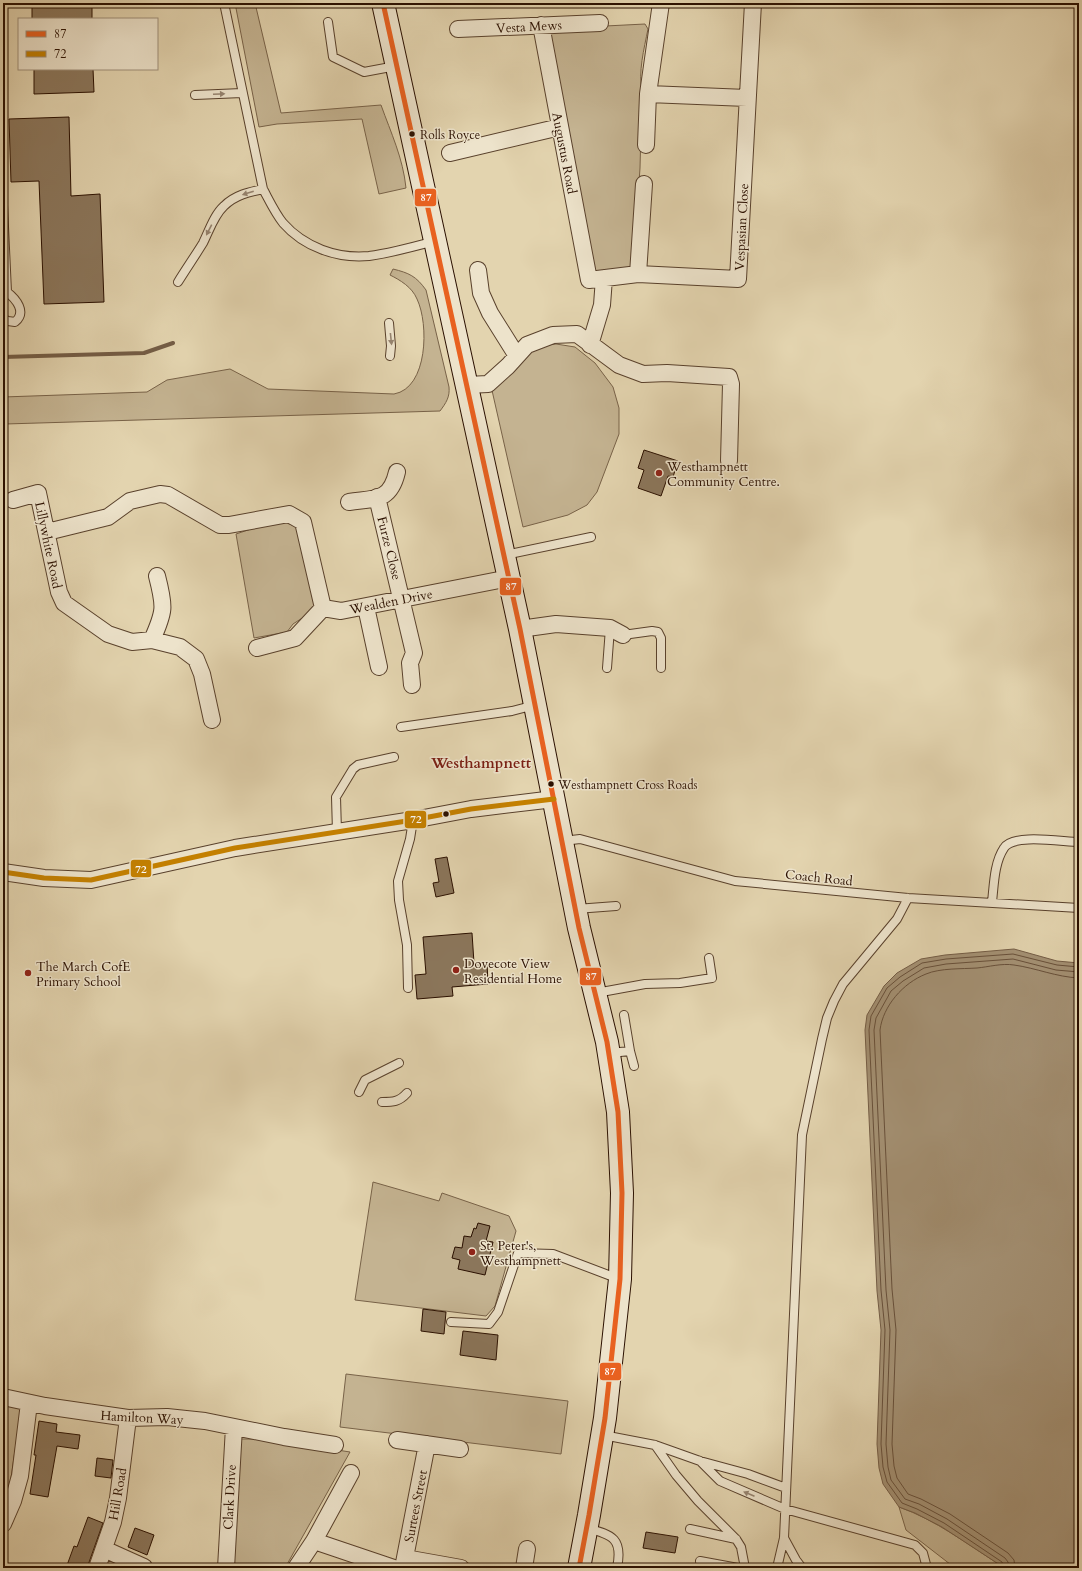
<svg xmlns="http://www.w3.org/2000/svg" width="1082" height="1571" viewBox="0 0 1082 1571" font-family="Cardo,serif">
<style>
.green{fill:#c4b391;stroke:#786248}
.water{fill:#a49174;stroke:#745d46}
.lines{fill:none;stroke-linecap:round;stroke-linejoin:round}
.shore{stroke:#68503a;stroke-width:1}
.stream{stroke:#745d46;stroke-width:4}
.building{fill:#8b765b;stroke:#2b1000}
.lane-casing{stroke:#59412c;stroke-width:10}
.street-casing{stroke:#59412c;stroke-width:18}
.secondary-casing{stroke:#2b1000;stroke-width:24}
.lane{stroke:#ede3cb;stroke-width:8}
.street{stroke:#ede3cb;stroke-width:16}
.secondary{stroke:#ede3cb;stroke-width:22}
.bus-1-casing{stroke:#ede3cb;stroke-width:8}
.bus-2-casing{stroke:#ede3cb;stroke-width:8}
.bus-1{stroke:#e86120;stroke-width:5}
.bus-2{stroke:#c48000;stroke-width:5}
.oneway{fill:#968470}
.bus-dot{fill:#2b1000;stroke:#ede3cb;stroke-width:1.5}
.poi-dot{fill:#8f2418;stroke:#ede3cb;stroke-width:1.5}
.labels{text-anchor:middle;stroke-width:3;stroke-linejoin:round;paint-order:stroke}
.bus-label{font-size:12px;fill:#2b1000;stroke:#ede3cb;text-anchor:start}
.street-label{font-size:13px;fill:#2b1000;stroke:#ede3cb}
.poi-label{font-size:13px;fill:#2b1000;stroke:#ede3cb;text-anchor:start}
.quarter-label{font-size:15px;font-weight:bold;fill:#7a1f14;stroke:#ede3cb}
.line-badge{stroke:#ede3cb;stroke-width:1.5}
.badge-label{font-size:11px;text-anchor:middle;font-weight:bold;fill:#fff}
</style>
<rect width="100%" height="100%" fill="#e3d4af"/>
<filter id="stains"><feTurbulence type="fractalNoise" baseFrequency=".005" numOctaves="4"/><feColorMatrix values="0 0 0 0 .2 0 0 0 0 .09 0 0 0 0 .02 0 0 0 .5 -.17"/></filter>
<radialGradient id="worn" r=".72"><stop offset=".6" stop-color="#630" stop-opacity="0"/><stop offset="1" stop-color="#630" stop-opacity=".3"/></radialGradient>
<path class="green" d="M235,3H255L281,113L381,105C391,133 403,158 406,188L379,194L362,119L277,124L259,127Z
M645,24L648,29C644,49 638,72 642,92L640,168L633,270L592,276L546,29Z
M393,269C409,273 416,276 426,290L449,387C450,397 446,403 440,411L5,424L3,427V397L147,392L167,380L230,369L268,389L394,394C428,388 429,324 417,299C412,287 400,280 390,275Z
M556,344L575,347L595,363L613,387L619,408V434L597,492L587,505L568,515L523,527L491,386L525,353L539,346Z
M278,520L295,526L301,534L316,601L313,611L293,624L287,632L254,638L236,534Z
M373,1182L439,1201L442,1193L509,1216L516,1231L495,1306L486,1316L355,1300Z
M346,1374L568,1401L561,1454L340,1427Z
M3,1405L21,1409L10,1485L3,1500Z
M240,1439H267L350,1452L285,1568H231Z
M899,1507C936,1520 967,1544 1000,1565L1001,1568H955L906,1530Z"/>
<path class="water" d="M1014,949L1057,961L1079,963V1568H1001L1000,1565L942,1527L915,1513L899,1507L883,1484L879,1468L877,1444L881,1330L877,1291L865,1030L867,1015L884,986L897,973L921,959L945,955Z"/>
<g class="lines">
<path class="shore" d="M1004,1568L1002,1562L944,1523L917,1509L902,1503L887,1482L883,1467L881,1444L885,1330L881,1290L869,1030L871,1016L887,988L900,977L922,963L946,959L1013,954L1057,965L1079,967
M1009,1568L1008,1562L1005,1558L947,1519L919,1504L905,1499L891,1480L888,1467L886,1444L890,1330L886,1290L874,1030L876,1018L891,991L903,981L924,968L946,964L1013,959L1056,970L1079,972
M1015,1568L1014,1560L1008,1553L950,1514L921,1499L908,1494L897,1478L894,1466L892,1444L896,1330L892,1289L880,1030C883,1006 903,983 926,974C940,968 962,969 977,968C988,967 1002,963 1014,965C1036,968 1056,977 1079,978"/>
<path class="stream" d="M3,357L144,353L173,343
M3,1445L6,1449"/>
</g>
<path class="building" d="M32,3H92V19H32Z
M34,69H93L94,92L34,94Z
M69,117L71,196L100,194L104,302L44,304L39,181L11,182L9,119Z
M644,450L678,461L673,477L668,476L661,496L638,488L644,470L638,468Z
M447,857L454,893L436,897L433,883L439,882L435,859Z
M472,933L474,963L487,962L488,984L452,987L453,996L417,999L415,975L426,974L423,937Z
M478,1223L490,1226L486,1241L493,1242L485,1275L458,1269L460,1260L452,1258L455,1247L462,1248L464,1236L471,1237L474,1228L476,1229Z
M423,1309L446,1312L444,1334L421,1331Z
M463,1331L498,1335L496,1360L460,1355Z
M39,1421L57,1424L56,1432L80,1435L78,1449L57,1446L48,1497L30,1494L36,1455H34Z
M97,1458L113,1460L111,1478L95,1476Z
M88,1517L103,1523L87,1568H66L74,1546L77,1547Z
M135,1528L154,1535L147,1555L128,1547Z
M646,1532L678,1537L675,1553L643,1548Z"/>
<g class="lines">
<g class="lane-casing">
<path id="lane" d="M224,3L263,189C269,200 275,213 283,223C304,247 337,259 369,256C391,253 413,247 435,241
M328,22L333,57L364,72L396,66
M195,95L242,93
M3,205L7,292L3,296
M178,282C186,269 195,256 203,243C209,231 214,215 224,206C235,195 249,192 263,189
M3,319L8,321L15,322C27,312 16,299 7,292
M389,323L391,346L390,356
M505,555L591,537
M623,635L652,631L658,632L661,638V668
M607,668L610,628
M401,727L512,711L535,705
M337,832L336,797L353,769L358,765L394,757
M563,841L580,839L735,881L908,898L1079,908
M992,902C994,885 994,863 1004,848C1013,833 1063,842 1079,842
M576,909L616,906
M408,988L407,945L399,900L398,881L410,839L413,820
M596,993L645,984L680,983L712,978L709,958
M630,1051L634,1066
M610,1053L630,1051L624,1015
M359,1092L365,1080L399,1063
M382,1102C393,1102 399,1102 407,1093
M451,1322L489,1324L498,1312L518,1253L553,1254L619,1279
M603,1435L655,1445L700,1461L748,1474L786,1488
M655,1445L676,1475L698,1501L736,1539L741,1547L745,1568
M700,1461L720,1481L785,1509L915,1545L923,1553L927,1568
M587,1528C613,1535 623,1539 617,1568
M690,1529L736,1539
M784,1538L796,1560L802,1568
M700,1561L738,1568
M777,1568L784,1538L802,1135L822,1039L827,1018L834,1001L843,984L897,919L908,898"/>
</g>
<g class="street-casing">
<path id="street" d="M661,3L648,94L747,98
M541,25L589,280L638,274L738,279L753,3
M458,29L600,23
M646,145L648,94
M450,153L560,127
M478,270L481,293L490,313L517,356
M638,274L644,184
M590,345L602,305L604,278
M467,385L488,384L508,366L527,345L553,335L577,334L619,365L643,374L667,373L729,377L731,384L729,461
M377,497L414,653L410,663L412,685
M13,500L38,493L59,592L64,603L108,634L132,642L152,640L180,647L196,659L202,674L212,720
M349,502C375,498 390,502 397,472
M47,532L108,517L130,501L160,494L168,495L220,525H229L289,514L303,522L323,608
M366,607L379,667
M323,608L341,611L509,578
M520,629L556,624L610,628L623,635
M152,640C165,611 165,607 157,576
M257,648L295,638L323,608
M3,872L44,878L91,880L235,848L413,820L471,809L554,799
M3,1397L45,1406L128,1418L167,1417L205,1421L284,1437L335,1445
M397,1440L460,1449
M3,1524L13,1501L20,1476L29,1403
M314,1541L394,1568
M104,1549L144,1567
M405,1558L461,1568
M97,1568L113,1522L118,1498L128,1418
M226,1568L234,1427
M296,1568L314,1541L351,1473
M403,1568L427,1444
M524,1568L527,1549"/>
</g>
<g class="secondary-casing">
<path id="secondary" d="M383,3L520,629L579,928L607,1042L618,1112L622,1193L620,1279L605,1418L589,1515L579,1568"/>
</g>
<use href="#lane" class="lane"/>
<use href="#street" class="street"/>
<use href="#secondary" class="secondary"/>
<g class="bus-1-casing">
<path id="bus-1" d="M383,3L520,629L579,928L607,1042L618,1112L622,1193L620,1279L605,1418L589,1515L579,1568"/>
</g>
<g class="bus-2-casing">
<path id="bus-2" d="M3,872L44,878L91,880L235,848L413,820L471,809L554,799"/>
</g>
<use href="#bus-1" class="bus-1"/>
<use href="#bus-2" class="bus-2"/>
</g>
<defs><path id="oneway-solid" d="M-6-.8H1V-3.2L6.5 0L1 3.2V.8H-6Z"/></defs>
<g class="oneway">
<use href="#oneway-solid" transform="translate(219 94) rotate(-3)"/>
<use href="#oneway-solid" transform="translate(248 193) rotate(163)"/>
<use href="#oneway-solid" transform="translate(209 230) rotate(117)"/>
<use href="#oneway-solid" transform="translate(391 339) rotate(84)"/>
<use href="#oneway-solid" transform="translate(749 1494) rotate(-157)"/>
</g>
<g class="bus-dot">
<circle cx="412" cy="134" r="3.5"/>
<circle cx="551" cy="784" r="3.5"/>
<circle cx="446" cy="814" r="3.5"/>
</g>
<g class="poi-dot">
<circle cx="659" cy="473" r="4"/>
<circle cx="456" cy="970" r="4"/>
<circle cx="28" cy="973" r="4"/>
<circle cx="472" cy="1252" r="4"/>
</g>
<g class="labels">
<g class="bus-label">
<text x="420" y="139">Rolls Royce</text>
<text x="558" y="789">Westhampnett Cross Roads</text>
</g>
<g class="street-label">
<text transform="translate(529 26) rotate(-3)" y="5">Vesta Mews</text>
<text transform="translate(565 153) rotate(79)" y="5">Augustus Road</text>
<text transform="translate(741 227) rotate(-87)" y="5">Vespasian Close</text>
<text transform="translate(49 545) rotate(78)" y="5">Lillywhite Road</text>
<text transform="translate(390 548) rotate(76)" y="5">Furze Close</text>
<text transform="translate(391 601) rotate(-11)" y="5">Wealden Drive</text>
<text transform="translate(819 877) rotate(6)" y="5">Coach Road</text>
<text transform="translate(142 1417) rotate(3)" y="5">Hamilton Way</text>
<text transform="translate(117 1494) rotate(-80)" y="5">Hill Road</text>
<text transform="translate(229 1497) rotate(-87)" y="5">Clark Drive</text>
<text transform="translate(415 1506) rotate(-79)" y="5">Surtees Street</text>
</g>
<g class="poi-label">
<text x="667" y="471">Westhampnett<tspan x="667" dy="15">Community Centre.</tspan></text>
<text x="464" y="968">Dovecote View<tspan x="464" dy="15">Residential Home</tspan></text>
<text x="36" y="971">The March CofE<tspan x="36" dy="15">Primary School</tspan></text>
<text x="480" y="1250">St. Peter's,<tspan x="480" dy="15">Westhampnett</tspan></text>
</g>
<g class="quarter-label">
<text x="481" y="768">Westhampnett</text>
</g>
</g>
<g class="line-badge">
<rect x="414" y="188" width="23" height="19" rx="4" fill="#e86120"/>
<rect x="499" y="577" width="23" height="19" rx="4" fill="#e86120"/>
<rect x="404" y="810" width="23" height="19" rx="4" fill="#c48000"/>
<rect x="130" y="859" width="22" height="19" rx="4" fill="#c48000"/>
<rect x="579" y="967" width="23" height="19" rx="4" fill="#e86120"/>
<rect x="599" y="1362" width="23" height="19" rx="4" fill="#e86120"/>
</g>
<g class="badge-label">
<text x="426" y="201">87</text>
<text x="511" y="590">87</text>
<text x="416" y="823">72</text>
<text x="141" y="873">72</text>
<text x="591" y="980">87</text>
<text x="610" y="1375">87</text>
</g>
<rect width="1082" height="1571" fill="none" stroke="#e3d4af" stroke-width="16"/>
<rect x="4" y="4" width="1074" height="1563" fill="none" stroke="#2b1000" stroke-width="2"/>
<rect x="8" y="8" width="1066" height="1555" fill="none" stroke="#2b1000"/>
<rect x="18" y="18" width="140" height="52" fill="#ede3cb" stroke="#9f8f7a"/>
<rect x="26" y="31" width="20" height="6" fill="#e86120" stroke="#9f8f7a"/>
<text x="54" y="38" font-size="12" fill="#2b1000">87</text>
<rect x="26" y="51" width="20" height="6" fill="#c48000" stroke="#9f8f7a"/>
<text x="54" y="58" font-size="12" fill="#2b1000">72</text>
<rect width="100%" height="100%" filter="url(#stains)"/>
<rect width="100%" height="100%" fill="url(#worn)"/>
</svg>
